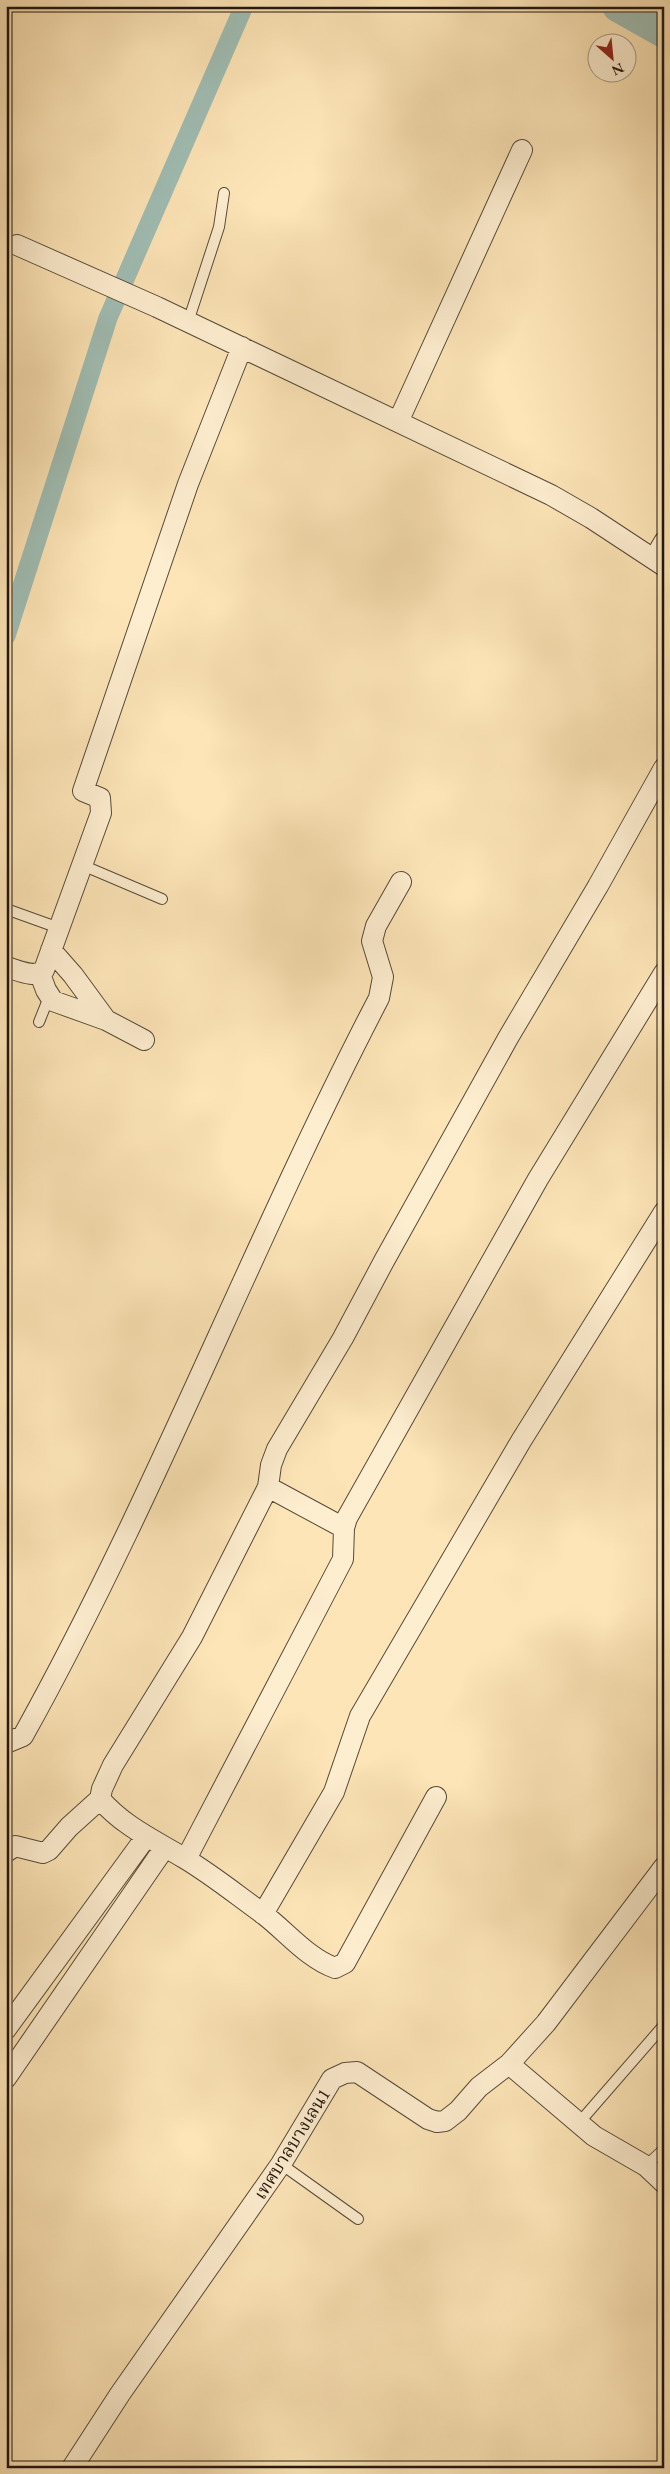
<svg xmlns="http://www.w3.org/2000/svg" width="670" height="2474" viewBox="0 0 670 2474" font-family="'EB Garamond','Noto Serif Thai',serif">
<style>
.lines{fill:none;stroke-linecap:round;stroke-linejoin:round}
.canal{stroke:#a0beb4;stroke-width:19}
.river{stroke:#a0beb4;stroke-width:32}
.lane-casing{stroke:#574a39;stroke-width:12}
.street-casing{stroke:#574a39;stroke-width:22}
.lane{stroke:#feeed0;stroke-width:10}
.street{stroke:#feeed0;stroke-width:20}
.labels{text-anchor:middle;stroke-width:4;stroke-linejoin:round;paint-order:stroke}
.street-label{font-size:18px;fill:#20160f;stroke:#feeed0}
</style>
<rect width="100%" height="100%" fill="#fde5b7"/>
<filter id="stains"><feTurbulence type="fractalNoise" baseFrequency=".004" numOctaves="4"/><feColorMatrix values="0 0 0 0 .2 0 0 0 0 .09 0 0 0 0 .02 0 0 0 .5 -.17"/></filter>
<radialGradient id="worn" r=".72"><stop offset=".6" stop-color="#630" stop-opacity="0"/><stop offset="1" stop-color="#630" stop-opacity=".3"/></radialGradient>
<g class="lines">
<path class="canal" d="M6,636L108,318L244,6"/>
<path class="river" d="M618,6L664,32"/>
<g class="lane-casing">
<path id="lane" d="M188,322L219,227L224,193
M82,865L162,899
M6,909L59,928
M39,1022L49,997
M578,2124L664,2025
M281,2164L358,2219
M646,2166L664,2149"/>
</g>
<g class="street-casing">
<path id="street" d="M17,245L157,307L551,495L591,518L664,566
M398,422L522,150
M654,559L664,542
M51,950L73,975L106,1020L144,1040
M6,967C18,970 34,979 44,970L101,813L100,798L83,791L188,484L242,347
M40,974L46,990L53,1001L106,1020
M268,1487L192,1637L113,1765L102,1789L100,1799C123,1826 154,1840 184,1858C211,1874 237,1895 262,1913C286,1931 307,1958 335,1968L345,1963L436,1797
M344,1528L268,1487L271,1465L277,1449L343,1338L384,1261L508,1038L598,886L664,768
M6,1743L23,1736C156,1497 253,1240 379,998L383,977L372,941L376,926L401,882
M6,1852L15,1846L43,1853L49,1850L69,1827L100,1799
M186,1859L343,1559L344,1528L347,1518L538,1179L664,973
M263,1914L334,1792L360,1716L521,1441L664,1212
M6,2029L146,1837
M509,2064L594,2136L646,2166L664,2183
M6,2078L165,1847
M72,2468L120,2394L281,2164L332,2079L345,2073L357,2072L428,2119L437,2122L445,2121L458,2111L479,2087L509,2064L546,2023L664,1867"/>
</g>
<use href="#lane" class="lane"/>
<use href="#street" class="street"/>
</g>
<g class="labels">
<g class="street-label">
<text transform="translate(292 2144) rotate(-58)" y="6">เทศบาลบางเลน1</text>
</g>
</g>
<rect width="670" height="2474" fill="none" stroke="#fde5b7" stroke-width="25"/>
<rect x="8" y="8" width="655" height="2459" fill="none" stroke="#20160f" stroke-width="2.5"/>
<rect x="12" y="12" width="645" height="2449" fill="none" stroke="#20160f"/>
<g transform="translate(612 58) rotate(153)"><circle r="24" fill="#feeed0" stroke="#a59883"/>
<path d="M0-4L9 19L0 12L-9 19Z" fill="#8f2418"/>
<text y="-8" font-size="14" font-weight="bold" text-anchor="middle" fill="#20160f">N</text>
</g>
<rect width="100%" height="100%" filter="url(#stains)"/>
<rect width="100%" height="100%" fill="url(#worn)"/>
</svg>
